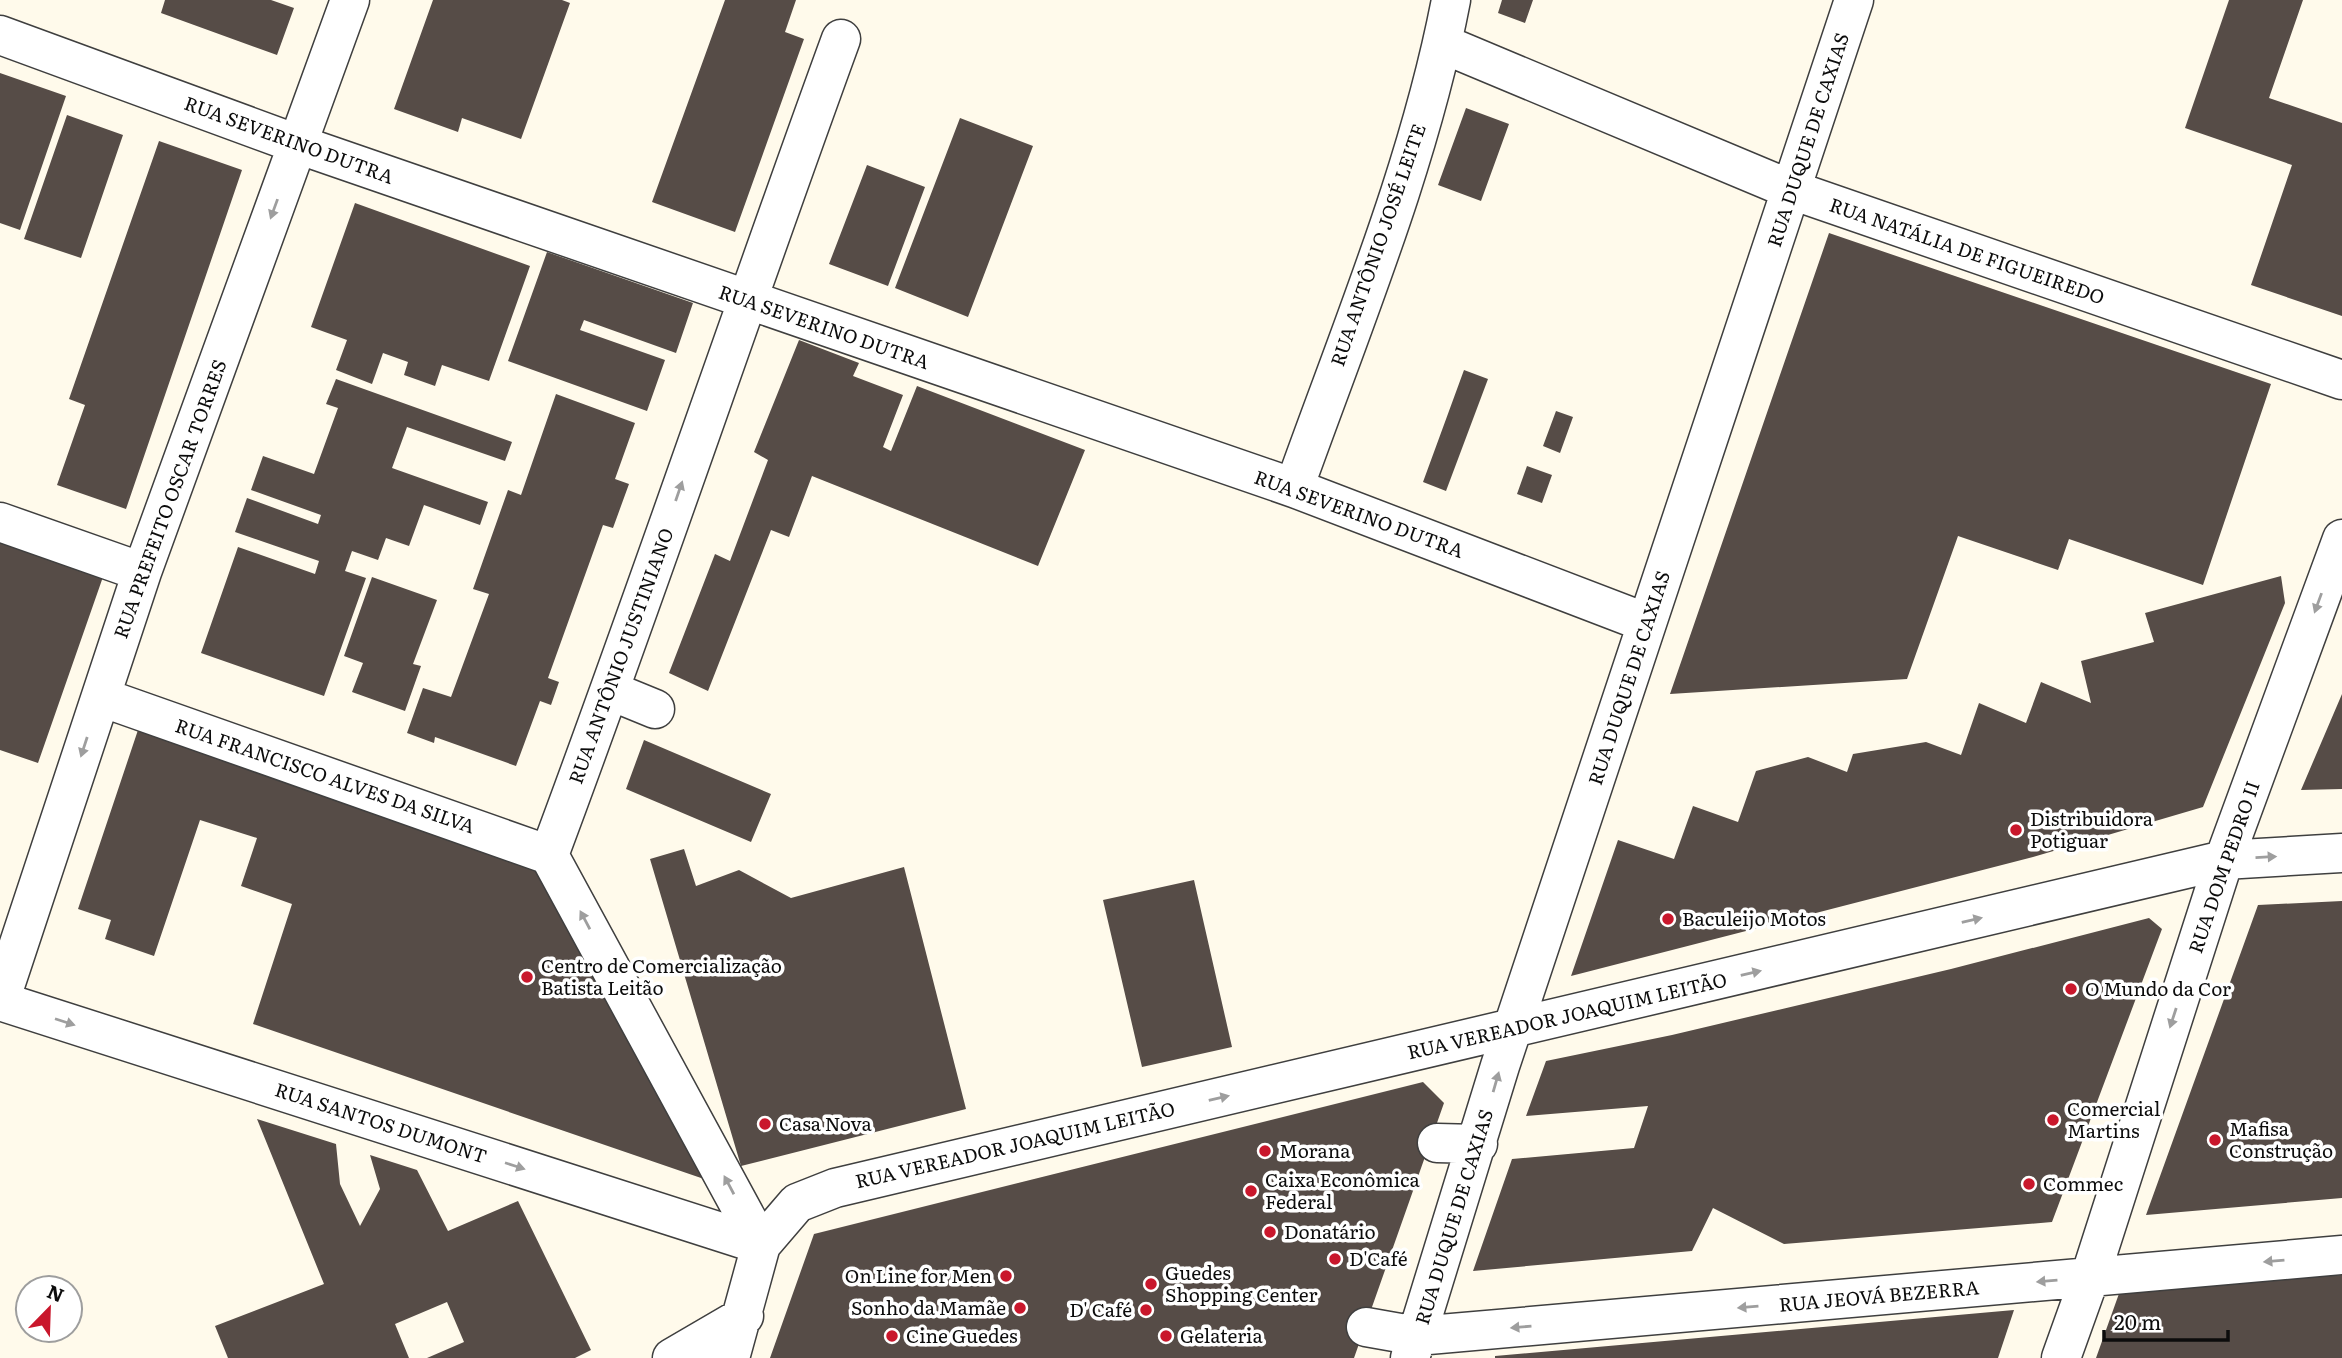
<svg xmlns="http://www.w3.org/2000/svg" width="2342" height="1358" viewBox="0 0 2342 1358" font-family="Literata,serif">
<style>
.building{fill:#564c47}
.lines{fill:none;stroke-linecap:round;stroke-linejoin:round}
.minor-casing{stroke:#3f3f3f;stroke-width:41}
.minor{stroke:#fff;stroke-width:38}
.oneway{fill:#9e9e9e}
.poi-dot{fill:#c9172c;stroke:#fff;stroke-width:2.5}
.labels{text-anchor:middle;stroke-width:7;stroke-linejoin:round;paint-order:stroke}
.street-label{font-size:19px;fill:#0c0c0c;stroke:#fff}
.poi-label{font-size:19px;fill:#0c0c0c;stroke:#fff;text-anchor:start}
</style>
<rect width="100%" height="100%" fill="#fffaeb"/>
<path class="building" d="M165,0H271L294,8L277,55L161,13Z
M433,0H562L570,3L521,139L462,118L458,132L394,109Z
M725,0H796L785,32L804,39L735,232L652,202Z
M1502,0H1533L1525,23L1498,13Z
M2229,0H2303L2269,98L2342,123V316L2251,285L2292,165L2185,128Z
M0,73L66,96L20,230L0,223Z
M1466,108L1509,124L1481,201L1438,185Z
M67,115L123,135L81,258L24,239Z
M960,118L1033,146L968,317L895,288Z
M159,141L242,170L126,509L57,485L85,405L69,399Z
M867,165L925,187L888,286L829,264Z
M355,203L530,266L489,381L442,365L435,386L404,375L408,362L383,353L372,384L336,370L347,340L311,327Z
M1829,233L2271,384L2203,585L2069,539L2058,570L1958,536L1907,679L1670,694Z
M547,252L693,303L676,353L584,320L580,330L665,360L647,411L508,361Z
M799,340L859,363L853,376L903,395L883,447L891,451L917,386L1085,450L1038,566L812,476L789,537L771,530L708,691L669,673L715,554L730,561L768,460L754,452Z
M1464,370L1488,379L1446,491L1423,482Z
M336,379L512,442L505,461L407,427L392,468L488,502L480,525L424,505L409,546L386,538L378,560L352,551L345,571L366,578L324,696L201,653L238,547L315,574L319,561L235,532L247,498L318,524L321,515L251,490L263,456L314,474L338,408L326,404Z
M556,394L635,423L615,479L629,484L613,528L603,525L548,678L559,682L551,705L540,701L516,766L435,737L434,743L407,733L423,688L451,697L489,594L473,589L508,490L521,495Z
M1556,411L1573,417L1560,453L1543,446Z
M1527,466L1552,475L1542,503L1517,494Z
M0,538L104,574L38,763L0,750Z
M2281,576L2285,603L2203,807L2033,857L1571,976L1618,840L1674,859L1693,806L1738,822L1756,771L1808,757L1847,772L1853,754L1926,742L1961,755L1979,703L2026,723L2041,682L2091,703L2081,661L2154,642L2145,613Z
M372,577L437,600L413,664L421,666L405,711L352,692L363,663L344,656Z
M2342,694V789L2301,790Z
M139,727L553,875L704,1179L253,1024L292,904L241,886L257,838L200,820L154,956L105,939L111,920L78,909Z
M644,740L771,794L751,842L626,789Z
M684,849L696,886L739,870L791,898L904,867L966,1109L741,1166L650,859Z
M1194,880L1232,1047L1142,1067L1103,900Z
M2342,901V1198L2146,1215L2258,905Z
M2149,918L2162,929L2052,1222L1784,1244L1713,1208L1692,1251L1473,1271L1512,1159L1634,1148L1648,1106L1526,1116L1546,1061L1672,1035L1951,969Z
M1423,1082L1444,1103L1354,1358H770L814,1234Z
M257,1119L336,1144L340,1184L360,1226L380,1189L370,1155L417,1170L448,1231L518,1201L591,1350L575,1358H427L464,1342L447,1302L395,1324L409,1358H228L215,1326L324,1284Z
M2342,1275V1358H2096L2121,1288Z
M2014,1310L1998,1358H1495V1356Z"/>
<g class="lines">
<g class="minor-casing">
<path id="minor" d="M0,35L297,144L1294,488L1647,623
M1443,44L1792,190L2342,380
M1294,488C1351,328 1419,167 1451,0
M0,522L142,572
M611,691L655,709
M101,697L549,855
M549,855C650,585 742,310 841,39
M549,855L761,1245
M0,1001L142,572L350,0
M0,1001L761,1245
M1437,1143L1478,1144
M1366,1327L1417,1336L2342,1255
M672,1358L744,1316
M730,1358L761,1245L797,1203L835,1188L2224,860L2342,853
M1410,1358L1500,1066L1854,0
M2061,1358L2090,1277L2224,860L2342,539"/>
</g>
<use href="#minor" class="minor"/>
</g>
<defs><path id="oneway-solid" d="M-6-.8H1V-3.2L6.5 0L1 3.2V.8H-6Z" transform="scale(1.75)"/></defs>
<g class="oneway">
<use href="#oneway-solid" transform="translate(274 209) rotate(110)"/>
<use href="#oneway-solid" transform="translate(679 491) rotate(-71)"/>
<use href="#oneway-solid" transform="translate(2318 603) rotate(110)"/>
<use href="#oneway-solid" transform="translate(84 747) rotate(108)"/>
<use href="#oneway-solid" transform="translate(2266 857) rotate(-3)"/>
<use href="#oneway-solid" transform="translate(585 920) rotate(-118)"/>
<use href="#oneway-solid" transform="translate(1972 920) rotate(-13)"/>
<use href="#oneway-solid" transform="translate(1751 973) rotate(-13)"/>
<use href="#oneway-solid" transform="translate(2173 1018) rotate(108)"/>
<use href="#oneway-solid" transform="translate(65 1022) rotate(18)"/>
<use href="#oneway-solid" transform="translate(1496 1082) rotate(-74)"/>
<use href="#oneway-solid" transform="translate(1219 1098) rotate(-13)"/>
<use href="#oneway-solid" transform="translate(515 1166) rotate(18)"/>
<use href="#oneway-solid" transform="translate(729 1185) rotate(-118)"/>
<use href="#oneway-solid" transform="translate(2274 1261) rotate(175)"/>
<use href="#oneway-solid" transform="translate(2047 1281) rotate(175)"/>
<use href="#oneway-solid" transform="translate(1748 1307) rotate(175)"/>
<use href="#oneway-solid" transform="translate(1521 1327) rotate(175)"/>
</g>
<g class="poi-dot">
<circle cx="2016" cy="830" r="7"/>
<circle cx="1668" cy="919" r="7"/>
<circle cx="527" cy="977" r="7"/>
<circle cx="2071" cy="989" r="7"/>
<circle cx="2053" cy="1120" r="7"/>
<circle cx="765" cy="1124" r="7"/>
<circle cx="2215" cy="1140" r="7"/>
<circle cx="1265" cy="1151" r="7"/>
<circle cx="2029" cy="1184" r="7"/>
<circle cx="1251" cy="1191" r="7"/>
<circle cx="1270" cy="1232" r="7"/>
<circle cx="1335" cy="1259" r="7"/>
<circle cx="1006" cy="1276" r="7"/>
<circle cx="1151" cy="1284" r="7"/>
<circle cx="1020" cy="1308" r="7"/>
<circle cx="1146" cy="1310" r="7"/>
<circle cx="892" cy="1336" r="7"/>
<circle cx="1166" cy="1336" r="7"/>
</g>
<g class="labels">
<g class="street-label">
<text transform="translate(289 140) rotate(20)" y="7">RUA SEVERINO DUTRA</text>
<text transform="translate(1808 140) rotate(-72)" y="7">RUA DUQUE DE CAXIAS</text>
<text transform="translate(1378 245) rotate(-71)" y="7">RUA ANTÔNIO JOSÉ LEITE</text>
<text transform="translate(1967 251) rotate(19)" y="7">RUA NATÁLIA DE FIGUEIREDO</text>
<text transform="translate(824 327) rotate(19)" y="7">RUA SEVERINO DUTRA</text>
<text transform="translate(170 499) rotate(-70)" y="7">RUA PREFEITO OSCAR TORRES</text>
<text transform="translate(1359 514) rotate(20)" y="7">RUA SEVERINO DUTRA</text>
<text transform="translate(621 656) rotate(-70)" y="7">RUA ANTÔNIO JUSTINIANO</text>
<text transform="translate(1629 678) rotate(-72)" y="7">RUA DUQUE DE CAXIAS</text>
<text transform="translate(325 776) rotate(19)" y="7">RUA FRANCISCO ALVES DA SILVA</text>
<text transform="translate(2224 867) rotate(-71)" y="7">RUA DOM PEDRO II</text>
<text transform="translate(1567 1016) rotate(-13)" y="7">RUA VEREADOR JOAQUIM LEITÃO</text>
<text transform="translate(381 1123) rotate(18)" y="7">RUA SANTOS DUMONT</text>
<text transform="translate(1015 1145) rotate(-13)" y="7">RUA VEREADOR JOAQUIM LEITÃO</text>
<text transform="translate(1454 1217) rotate(-73)" y="7">RUA DUQUE DE CAXIAS</text>
<text transform="translate(1879 1296) rotate(-5)" y="7">RUA JEOVÁ BEZERRA</text>
</g>
<g class="poi-label">
<text x="2030" y="826">Distribuidora<tspan x="2030" dy="22">Potiguar</tspan></text>
<text x="1682" y="926">Baculeijo Motos</text>
<text x="541" y="973">Centro de Comercialização<tspan x="541" dy="22">Batista Leitão</tspan></text>
<text x="2085" y="996">O Mundo da Cor</text>
<text x="2067" y="1116">Comercial<tspan x="2067" dy="22">Martins</tspan></text>
<text x="779" y="1131">Casa Nova</text>
<text x="2229" y="1136">Mafisa<tspan x="2229" dy="22">Construção</tspan></text>
<text x="1279" y="1158">Morana</text>
<text x="1265" y="1187">Caixa Econômica<tspan x="1265" dy="22">Federal</tspan></text>
<text x="2043" y="1191">Commec</text>
<text x="1284" y="1239">Donatário</text>
<text x="1349" y="1266">D'Café</text>
<text x="1165" y="1280">Guedes<tspan x="1165" dy="22">Shopping Center</tspan></text>
<text x="992" y="1283" text-anchor="end">On Line for Men</text>
<text x="1006" y="1315" text-anchor="end">Sonho da Mamãe</text>
<text x="1132" y="1317" text-anchor="end">D' Café</text>
<text x="906" y="1343">Cine Guedes</text>
<text x="1180" y="1343">Gelateria</text>
</g>
</g>
<g transform="translate(49 1309) rotate(23)"><circle r="33" fill="#ffffff" stroke="#9e9e9e" stroke-width="2"/>
<path d="M0-5L12 26L0 18L-12 26Z" fill="#c9172c"/>
<text y="-10" font-size="19" font-weight="bold" text-anchor="middle" fill="#0c0c0c">N</text>
</g>
<path d="M2104 1330v10h124v-10" fill="none" stroke="#0c0c0c" stroke-width="3.5"/>
<text x="2114" y="1330" font-size="21" fill="#0c0c0c" stroke="#ffffff" stroke-width="5" paint-order="stroke">20 m</text>
</svg>
